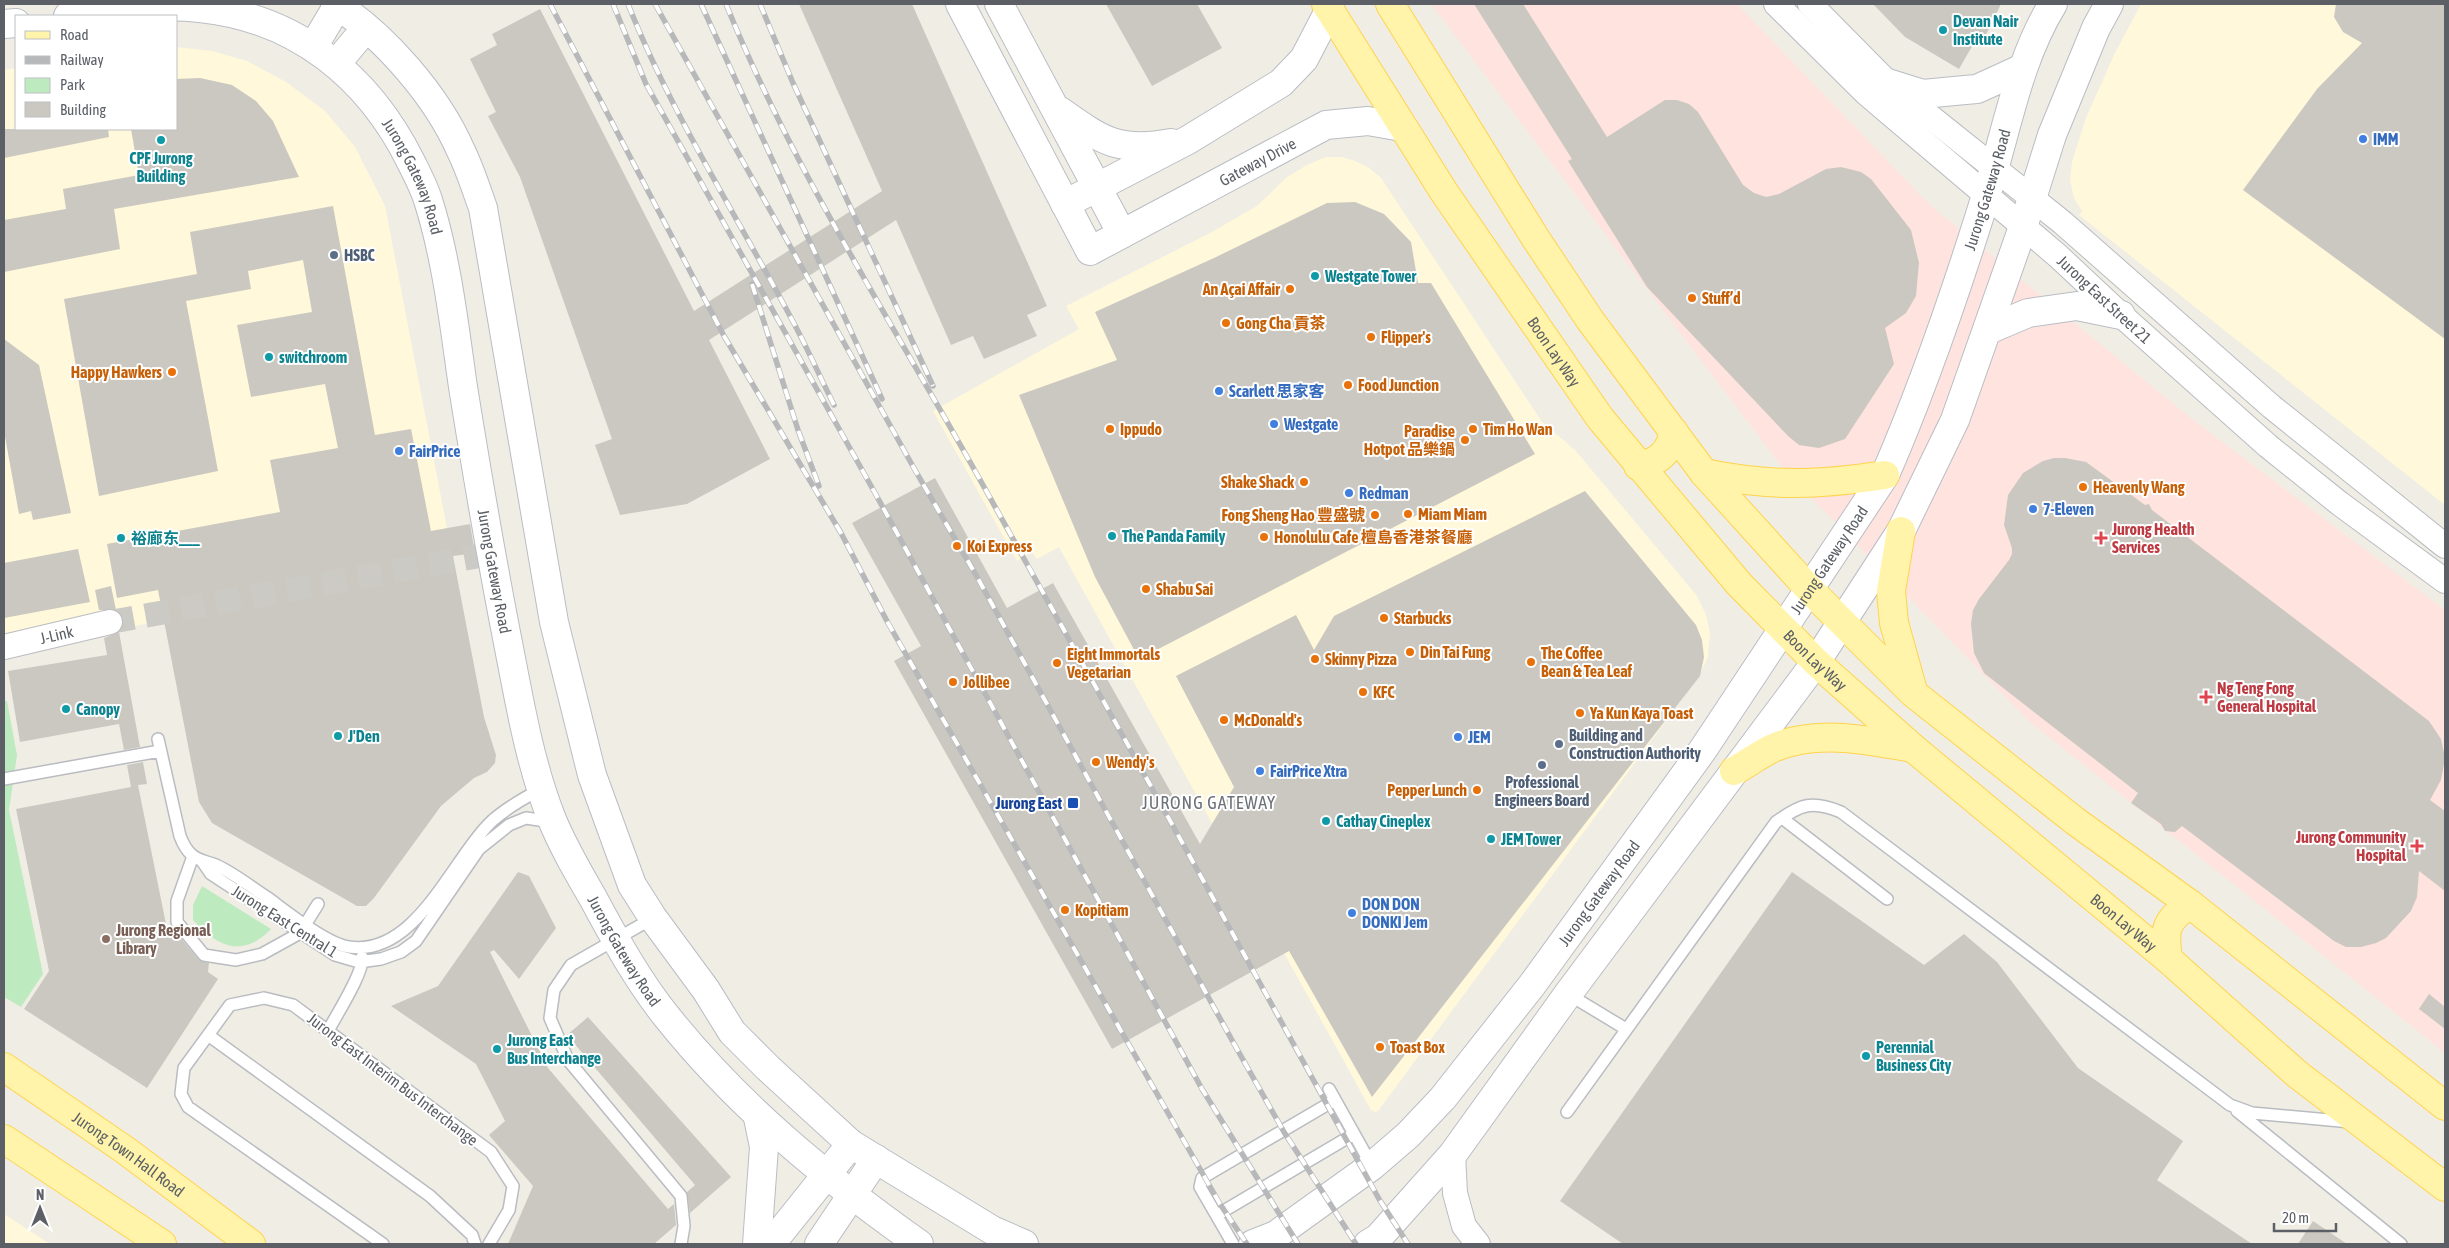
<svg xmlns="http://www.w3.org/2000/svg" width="2449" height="1248" viewBox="0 0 2449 1248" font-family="'Asap Condensed','Noto Sans SC',sans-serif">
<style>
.commercial{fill:#fff8da}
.medical{fill:#fee3df}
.green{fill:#beeabf}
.building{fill:#cbc8c1}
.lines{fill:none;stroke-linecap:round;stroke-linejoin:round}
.street-tunnel{stroke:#cbcac4;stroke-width:24;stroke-dasharray:24 12;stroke-linecap:butt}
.lane-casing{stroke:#b9bcc1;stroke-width:14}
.street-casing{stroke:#b9bcc1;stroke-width:26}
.secondary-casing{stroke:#b9bdc4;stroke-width:30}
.primary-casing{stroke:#ffd34e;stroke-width:30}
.lane{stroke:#fff;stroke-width:11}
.street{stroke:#fff;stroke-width:24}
.secondary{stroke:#fff;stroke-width:28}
.primary{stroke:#fff4aa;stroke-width:28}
.rail-casing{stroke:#b7b8b9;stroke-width:5.5}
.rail{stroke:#fff;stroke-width:4;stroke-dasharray:11;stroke-linecap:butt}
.culture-dot{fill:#0f9aa8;stroke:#fff;stroke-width:2}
.shop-dot{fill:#3f7fe0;stroke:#fff;stroke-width:2}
.service-dot{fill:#5c6f8a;stroke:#fff;stroke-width:2}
.food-dot{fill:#e8710a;stroke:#fff;stroke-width:2}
.health-dot{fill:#e0444e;stroke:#fff;stroke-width:2}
.transit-dot{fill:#1a4fb4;stroke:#fff;stroke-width:2}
.education-dot{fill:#8d6e63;stroke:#fff;stroke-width:2}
.labels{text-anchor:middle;stroke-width:4;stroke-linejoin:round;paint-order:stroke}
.culture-label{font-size:16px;font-weight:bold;fill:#0d838f;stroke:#fff;text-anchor:start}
.shop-label{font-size:16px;font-weight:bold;fill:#366cbe;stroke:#fff;text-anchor:start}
.street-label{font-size:16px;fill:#5c6066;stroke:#fff}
.service-label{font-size:16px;font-weight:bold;fill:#4e5e75;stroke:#fff;text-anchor:start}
.food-label{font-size:16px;font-weight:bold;fill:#c56008;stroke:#fff;text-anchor:start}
.health-label{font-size:16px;font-weight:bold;fill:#be3a42;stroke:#fff;text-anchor:start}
.transit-label{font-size:16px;font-weight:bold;fill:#164399;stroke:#fff;text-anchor:end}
.education-label{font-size:16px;font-weight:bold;fill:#785e54;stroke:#fff;text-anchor:start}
.neighbourhood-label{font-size:18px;letter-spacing:1px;fill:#6d7278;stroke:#fff}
</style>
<rect width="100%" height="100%" fill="#f0eee4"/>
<path class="commercial" d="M2141,4H2445V505L2079,215L2082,211L2074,198L2070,180L2072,162L2086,118L2114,55Z
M176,47L212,51L247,61L286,82L325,111L355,147L385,206L454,565L4,651V70L16,68V129H176Z
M1326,157H1342L1355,161L1368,167L1381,178L1542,422L1575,450L1697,596L1706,615L1710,633L1708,657L1699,676L1378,1111L1375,1112L1371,1110L1059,547L1037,559L1032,552L1017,561L933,411L1079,329L1066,306L1212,232L1257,206L1286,178L1305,166Z
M4,1214L50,1244H4Z"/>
<path class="medical" d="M1431,4H1737L1930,205L2192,419L2445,610V1053L2029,721L1785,471Z"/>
<path class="green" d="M4,701H7L17,755L9,810L43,974L21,1007L4,997Z
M202,886L271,929C243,958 218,948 193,920V905Z"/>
<path class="building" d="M799,4H912L1047,306L1027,315L1037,336L984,359L973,336L951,345L896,220L709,340L770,459L687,504L620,515L595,445L612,439L520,177L488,116L496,112L470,59L497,45L492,34L540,9L694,311L882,191Z
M1106,4H1197L1222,48L1152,86Z
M1474,4H1523L1607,137L1665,100H1677L1689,104L1698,112L1743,185L1754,193L1766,197L1779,194L1826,169L1841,167L1861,172L1871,179L1911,230L1919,263L1917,284L1916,296L1906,313L1885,328L1894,364L1845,439L1819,448L1799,445L1788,436L1647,287L1568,161L1572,159Z
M1873,4H2001L1980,47L1974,43L1959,69L1905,37Z
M2336,4H2445V339L2243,190L2317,89L2362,43L2343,32L2334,17Z
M200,78L232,85L256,101L273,121L299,177L114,209L120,249L4,272V220L66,209L63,189L139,175L131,129H176V79Z
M4,129H108L109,137L4,158Z
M1355,202L1384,214L1411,242L1418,283H1431L1535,454L1139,659L1095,577L1019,395L1117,360L1095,312L1214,258L1327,203Z
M333,206L375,435L411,429L431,531L470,524L475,553L453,556L484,717L496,755L495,763L487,772L474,778L441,806L374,898L366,906H357L212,823L199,802L158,590L117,598L107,544L280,512L270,460L338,448L325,384L251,397L237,325L312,312L303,260L248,271L251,289L186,301L218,471L99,496L64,299L197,274L190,232Z
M4,339L39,365L71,513L33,520L31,511L19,514L4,431Z
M2054,458H2065L2086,462L2145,505L2149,504L2152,510L2429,721L2441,739L2445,758L2441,780L2430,800L2445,811V891L2419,871L2417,897L2411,911L2386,938L2376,943L2361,947H2346L2334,941L2182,826L2175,832L2165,831L2161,824L2131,803L2138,793L1984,673L1974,653L1971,624L1973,610L1979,599L2009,560L2012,554V548L2004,525L2008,495L2023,473L2043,461Z
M935,478L1007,608L1053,583L1200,844L1234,787L1176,676L1296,615L1314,650L1334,616L1585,491L1696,625L1702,640L1704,657L1700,676L1372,1097L1289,951L1112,1049L894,661L921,646L852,523Z
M78,549L90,602L4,618V563Z
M111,586L116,610H99L95,590Z
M119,632L140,747L124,750L119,724L20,742L8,671L107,655L104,638Z
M143,762L147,784L138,785L167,929H173L199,960L209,963L208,972L218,979L147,1088L24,1009L49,971L16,809L131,787L127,765Z
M518,872L529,876L556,928L519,979L494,950L490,952L548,1068L668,1209L674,1204L676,1225L654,1244H508L533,1186L489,1135L505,1121L476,1064L391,1006L438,986Z
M1792,872L1924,965L1964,934L1997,962L2078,1068L2183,1141L2157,1180L2252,1244H1623L1560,1201Z
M2429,994L2445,1007V1029L2419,1009Z
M588,1017L731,1177L690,1213L687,1192L695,1185L567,1035Z
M2313,1221L2347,1244H2298Z"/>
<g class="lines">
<path class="street-tunnel" d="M110,622L490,554"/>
<g class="lane-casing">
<path id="lane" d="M158,739L180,836C183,844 186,850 192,855C199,861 205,861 213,864C230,870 252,888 268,898C287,912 327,944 349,947C417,957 452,858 493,820C508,807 524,798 541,789
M4,779L160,751
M1782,818L1887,899
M193,856L177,901V922L204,955L236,960L262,954L300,933L318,904
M202,861L211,874L335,955L359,962L381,959L401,952L416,941L479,849L509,825L526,818L552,822
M653,918L571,965L554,990L550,1018L568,1060L681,1196L684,1226L681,1244
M1568,994L1626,1029
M328,1031C335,1017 365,971 362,957
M208,1035L430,1196L472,1235L475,1244
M1329,1089L1372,1166
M2237,1111L2401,1244
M1567,1112L1776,822C1801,804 1812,800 1841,812L2230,1105L2252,1113L2351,1122
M1217,1215L1354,1134
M383,1244L188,1107L181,1094L184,1068L230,1005L264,998L293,1005L491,1152L513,1186L509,1210L489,1244
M1233,1244L1200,1187L1202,1178L1335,1100"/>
</g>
<g class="street-casing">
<g id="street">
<path id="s1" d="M1776,4L1866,93L2058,256L2121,315L2268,446L2339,503L2445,581"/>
<path d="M1810,4L1888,83L2063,223L2272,407L2445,546"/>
<path id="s2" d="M4,647L110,622"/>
<path d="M1453,1154L1455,1193L1464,1226L1478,1244"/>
</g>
</g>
<g class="secondary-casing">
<g id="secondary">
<path d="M335,4C385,36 437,96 461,151C470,169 476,189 483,208L554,622L592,775L632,885L653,918L706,990L732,1032L768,1068L851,1144L992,1230L1024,1244"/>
<path id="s3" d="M960,4L1090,251L1326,125L1368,121L1402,127"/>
<path d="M999,4L1122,234"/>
<path id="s4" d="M68,16C112,11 156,3 200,8C297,18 369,77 411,162C417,174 424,187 428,200C447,260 454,324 463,387C477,474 492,562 509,648C520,705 530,763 551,817C562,845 578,872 593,898C615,939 638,981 667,1017C739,1107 826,1178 919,1244"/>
<path d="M4,24L16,23"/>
<path d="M313,47L338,5"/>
<path d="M336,64L366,28"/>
<path d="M1888,83L1923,94L1965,90L1977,89L2023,68"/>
<path d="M1060,111C1101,140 1118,153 1171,143"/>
<path d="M1065,204L1188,140L1281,83L1304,59L1330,9"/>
<path d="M1988,330L2028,313L2077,306L2121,315"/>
<path d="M757,1244L764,1147L758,1118"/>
<path d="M771,1244L851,1144"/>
<path d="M819,1244L876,1159"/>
<path id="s5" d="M1253,1244L1276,1235L1372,1166L1408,1135L1443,1098L1532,985L1702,751L1885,475C1926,381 1959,283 1989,186C2008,125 2019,59 2053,4"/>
<path d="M1368,1244L1378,1238L1453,1154L1568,994L1816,662L1901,531L1955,420L2023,227L2052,135L2096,28L2109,4"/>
</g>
</g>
<g class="primary-casing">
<g id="primary">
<path id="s6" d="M1326,4L1444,192L1600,418L1739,584L1816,662L1913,748L2168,959L2297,1074L2445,1187"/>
<path d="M1390,4L1536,239L1590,320L1704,473L1809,589L1913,693L2075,821L2190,904L2445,1106"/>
<path d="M1638,466C1659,462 1669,453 1674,432"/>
<path d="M1704,473C1771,487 1819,485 1885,475"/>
<path d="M1901,531L1891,591L1894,623L1913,691"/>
<path d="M1734,771C1747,764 1760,754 1773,748C1817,729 1868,740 1913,748"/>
<path d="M2168,959C2164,931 2164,921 2190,904"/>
<path id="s7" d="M4,1067L125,1150L251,1244"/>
<path d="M4,1139L162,1244"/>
</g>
</g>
<use href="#lane" class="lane"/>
<use href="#street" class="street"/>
<use href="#secondary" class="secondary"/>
<use href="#primary" class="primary"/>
<g class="rail-casing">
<path id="rail" d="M550,4L724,336L841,533L888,623L1220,1204L1247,1244
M613,4L646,84L875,493L1202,1089L1298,1244
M628,4C671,113 735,213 790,316C806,345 819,375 834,405
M655,4L915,470L976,575L1233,1042L1284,1132L1356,1244
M701,4L882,399
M726,4C792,167 888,316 974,469C1110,712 1245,955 1379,1199L1408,1244
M760,4L793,83L933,386
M752,284L798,430L819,486"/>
</g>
<use href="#rail" class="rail"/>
</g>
<g class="culture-dot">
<circle cx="1943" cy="30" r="5"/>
<circle cx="161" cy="140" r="5"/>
<circle cx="1315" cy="276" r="5"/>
<circle cx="269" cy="357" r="5"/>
<circle cx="1112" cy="536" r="5"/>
<circle cx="121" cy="538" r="5"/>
<circle cx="66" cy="709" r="5"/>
<circle cx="338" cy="736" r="5"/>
<circle cx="1326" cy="821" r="5"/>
<circle cx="1491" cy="839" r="5"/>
<circle cx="497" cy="1049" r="5"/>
<circle cx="1866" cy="1056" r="5"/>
</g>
<g class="shop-dot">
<circle cx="2363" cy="139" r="5"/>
<circle cx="1219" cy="391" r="5"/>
<circle cx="1274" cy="424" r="5"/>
<circle cx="399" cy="451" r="5"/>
<circle cx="1349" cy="493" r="5"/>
<circle cx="2033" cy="509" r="5"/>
<circle cx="1458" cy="737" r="5"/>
<circle cx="1260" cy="771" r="5"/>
<circle cx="1352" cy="913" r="5"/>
</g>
<g class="service-dot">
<circle cx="334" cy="255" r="5"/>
<circle cx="1559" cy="744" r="5"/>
<circle cx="1542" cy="765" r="5"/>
</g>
<g class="food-dot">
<circle cx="1290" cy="289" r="5"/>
<circle cx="1692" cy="298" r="5"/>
<circle cx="1226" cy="323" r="5"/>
<circle cx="1371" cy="337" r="5"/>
<circle cx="172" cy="372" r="5"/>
<circle cx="1348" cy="385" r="5"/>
<circle cx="1110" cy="429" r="5"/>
<circle cx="1473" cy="429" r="5"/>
<circle cx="1465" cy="440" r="5"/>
<circle cx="1304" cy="482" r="5"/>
<circle cx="2083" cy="487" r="5"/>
<circle cx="1408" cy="514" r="5"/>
<circle cx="1375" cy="515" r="5"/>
<circle cx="1264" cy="537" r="5"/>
<circle cx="957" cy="546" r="5"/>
<circle cx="1146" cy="589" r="5"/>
<circle cx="1384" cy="618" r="5"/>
<circle cx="1410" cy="652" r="5"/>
<circle cx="1315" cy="659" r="5"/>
<circle cx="1531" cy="662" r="5"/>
<circle cx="1057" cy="663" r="5"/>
<circle cx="953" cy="682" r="5"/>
<circle cx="1363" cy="692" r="5"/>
<circle cx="1580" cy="713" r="5"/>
<circle cx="1224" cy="720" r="5"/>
<circle cx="1096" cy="762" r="5"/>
<circle cx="1477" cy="790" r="5"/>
<circle cx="1065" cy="910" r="5"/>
<circle cx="1380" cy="1047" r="5"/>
</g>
<g class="health-dot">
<path d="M2098.5 530.5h5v5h5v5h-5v5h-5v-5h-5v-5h5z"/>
<path d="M2203.5 689.5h5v5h5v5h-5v5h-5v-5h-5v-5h5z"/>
<path d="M2414.5 838.5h5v5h5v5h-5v5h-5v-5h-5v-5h5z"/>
</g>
<rect class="transit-dot" x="1067" y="797" width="12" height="12" rx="2.5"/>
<circle class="education-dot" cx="106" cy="939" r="5"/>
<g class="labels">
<g class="culture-label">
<text x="1953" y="27">Devan Nair<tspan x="1953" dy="18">Institute</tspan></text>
<text x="161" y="164" text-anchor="middle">CPF Jurong<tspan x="161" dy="18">Building</tspan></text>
<text x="1325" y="282">Westgate Tower</text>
<text x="279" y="363">switchroom</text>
<text x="1122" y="542">The Panda Family</text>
<text x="131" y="544">裕廊东___</text>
<text x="76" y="715">Canopy</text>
<text x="348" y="742">J'Den</text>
<text x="1336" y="827">Cathay Cineplex</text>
<text x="1501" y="845">JEM Tower</text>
<text x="507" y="1046">Jurong East<tspan x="507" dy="18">Bus Interchange</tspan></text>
<text x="1876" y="1053">Perennial<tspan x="1876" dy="18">Business City</tspan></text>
</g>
<g class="shop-label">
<text x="2373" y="145">IMM</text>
<text x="1229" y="397">Scarlett 思家客</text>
<text x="1284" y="430">Westgate</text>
<text x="409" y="457">FairPrice</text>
<text x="1359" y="499">Redman</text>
<text x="2043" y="515">7-Eleven</text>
<text x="1468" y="743">JEM</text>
<text x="1270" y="777">FairPrice Xtra</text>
<text x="1362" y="910">DON DON<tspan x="1362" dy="18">DONKI Jem</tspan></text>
</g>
<g class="street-label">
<text dy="6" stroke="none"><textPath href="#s3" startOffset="469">Gateway Drive</textPath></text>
<text dy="6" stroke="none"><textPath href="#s4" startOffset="420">Jurong Gateway Road</textPath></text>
<text dy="6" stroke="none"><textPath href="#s5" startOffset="1309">Jurong Gateway Road</textPath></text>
<text dy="6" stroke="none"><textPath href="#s1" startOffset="442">Jurong East Street 21</textPath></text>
<text dy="6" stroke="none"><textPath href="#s6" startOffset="416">Boon Lay Way</textPath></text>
<text dy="6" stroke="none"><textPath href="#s5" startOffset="904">Jurong Gateway Road</textPath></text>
<text dy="6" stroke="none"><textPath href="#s4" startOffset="825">Jurong Gateway Road</textPath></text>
<text dy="6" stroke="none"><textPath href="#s2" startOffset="54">J-Link</textPath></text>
<text dy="6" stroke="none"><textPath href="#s6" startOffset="821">Boon Lay Way</textPath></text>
<text dy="6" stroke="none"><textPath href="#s5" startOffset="499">Jurong Gateway Road</textPath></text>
<text transform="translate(285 921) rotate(32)" y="6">Jurong East Central 1</text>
<text dy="6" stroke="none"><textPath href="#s6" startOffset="1226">Boon Lay Way</textPath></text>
<text dy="6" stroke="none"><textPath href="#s4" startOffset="1230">Jurong Gateway Road</textPath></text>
<text transform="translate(393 1079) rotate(37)" y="6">Jurong East Interim Bus Interchange</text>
<text dy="6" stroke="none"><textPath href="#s7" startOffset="152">Jurong Town Hall Road</textPath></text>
</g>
<g class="service-label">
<text x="344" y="261">HSBC</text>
<text x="1569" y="741">Building and<tspan x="1569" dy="18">Construction Authority</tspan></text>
<text x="1542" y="788" text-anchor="middle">Professional<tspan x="1542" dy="18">Engineers Board</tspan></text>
</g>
<g class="food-label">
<text x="1280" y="295" text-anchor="end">An Açai Affair</text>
<text x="1702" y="304">Stuff’d</text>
<text x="1236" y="329">Gong Cha 貢茶</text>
<text x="1381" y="343">Flipper's</text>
<text x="162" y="378" text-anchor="end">Happy Hawkers</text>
<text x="1358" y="391">Food Junction</text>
<text x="1120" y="435">Ippudo</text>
<text x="1483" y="435">Tim Ho Wan</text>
<text x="1455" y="437" text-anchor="end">Paradise<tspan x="1455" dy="18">Hotpot 品樂鍋</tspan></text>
<text x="1294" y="488" text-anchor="end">Shake Shack</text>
<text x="2093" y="493">Heavenly Wang</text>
<text x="1418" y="520">Miam Miam</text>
<text x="1365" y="521" text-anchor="end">Fong Sheng Hao 豐盛號</text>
<text x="1274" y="543">Honolulu Cafe 檀島香港茶餐廳</text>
<text x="967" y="552">Koi Express</text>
<text x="1156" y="595">Shabu Sai</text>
<text x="1394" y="624">Starbucks</text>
<text x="1420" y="658">Din Tai Fung</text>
<text x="1541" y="659">The Coffee<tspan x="1541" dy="18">Bean &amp; Tea Leaf</tspan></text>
<text x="1067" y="660">Eight Immortals<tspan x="1067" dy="18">Vegetarian</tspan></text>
<text x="1325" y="665">Skinny Pizza</text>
<text x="963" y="688">Jollibee</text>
<text x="1373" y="698">KFC</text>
<text x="1590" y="719">Ya Kun Kaya Toast</text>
<text x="1234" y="726">McDonald's</text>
<text x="1106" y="768">Wendy's</text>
<text x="1467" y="796" text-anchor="end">Pepper Lunch</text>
<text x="1075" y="916">Kopitiam</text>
<text x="1390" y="1053">Toast Box</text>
</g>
<g class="health-label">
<text x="2112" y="535">Jurong Health<tspan x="2112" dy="18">Services</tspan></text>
<text x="2217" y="694">Ng Teng Fong<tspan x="2217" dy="18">General Hospital</tspan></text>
<text x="2406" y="843" text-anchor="end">Jurong Community<tspan x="2406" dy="18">Hospital</tspan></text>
</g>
<g class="transit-label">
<text x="1062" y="809">Jurong East</text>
</g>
<g class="education-label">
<text x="116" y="936">Jurong Regional<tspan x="116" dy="18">Library</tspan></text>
</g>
<g class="neighbourhood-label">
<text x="1209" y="809">JURONG GATEWAY</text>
</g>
</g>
<rect width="2449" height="1248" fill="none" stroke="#5c6066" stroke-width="10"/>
<rect x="15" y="15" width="162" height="115" fill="#ffffff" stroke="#bebfc2"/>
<rect x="25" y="31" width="25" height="8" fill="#fff4aa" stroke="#bebfc2"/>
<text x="60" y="40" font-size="15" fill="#5c6066">Road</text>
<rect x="25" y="56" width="25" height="8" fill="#b7b8b9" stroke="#bebfc2"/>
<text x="60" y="65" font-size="15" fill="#5c6066">Railway</text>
<rect x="25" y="78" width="25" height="15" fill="#beeabf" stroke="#bebfc2"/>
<text x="60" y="90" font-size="15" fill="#5c6066">Park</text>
<rect x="25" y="102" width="25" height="15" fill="#cbc8c1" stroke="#bebfc2"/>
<text x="60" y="115" font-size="15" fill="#5c6066">Building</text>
<g transform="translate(40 1208)" stroke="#ffffff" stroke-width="4" paint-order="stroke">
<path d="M0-4L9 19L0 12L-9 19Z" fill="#5c6066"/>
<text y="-8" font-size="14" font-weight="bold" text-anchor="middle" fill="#5c6066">N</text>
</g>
<path d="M2274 1223v8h62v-8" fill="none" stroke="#5c6066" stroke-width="2.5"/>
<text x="2282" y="1223" font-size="15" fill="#5c6066" stroke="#ffffff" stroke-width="4" paint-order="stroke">20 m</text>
</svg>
